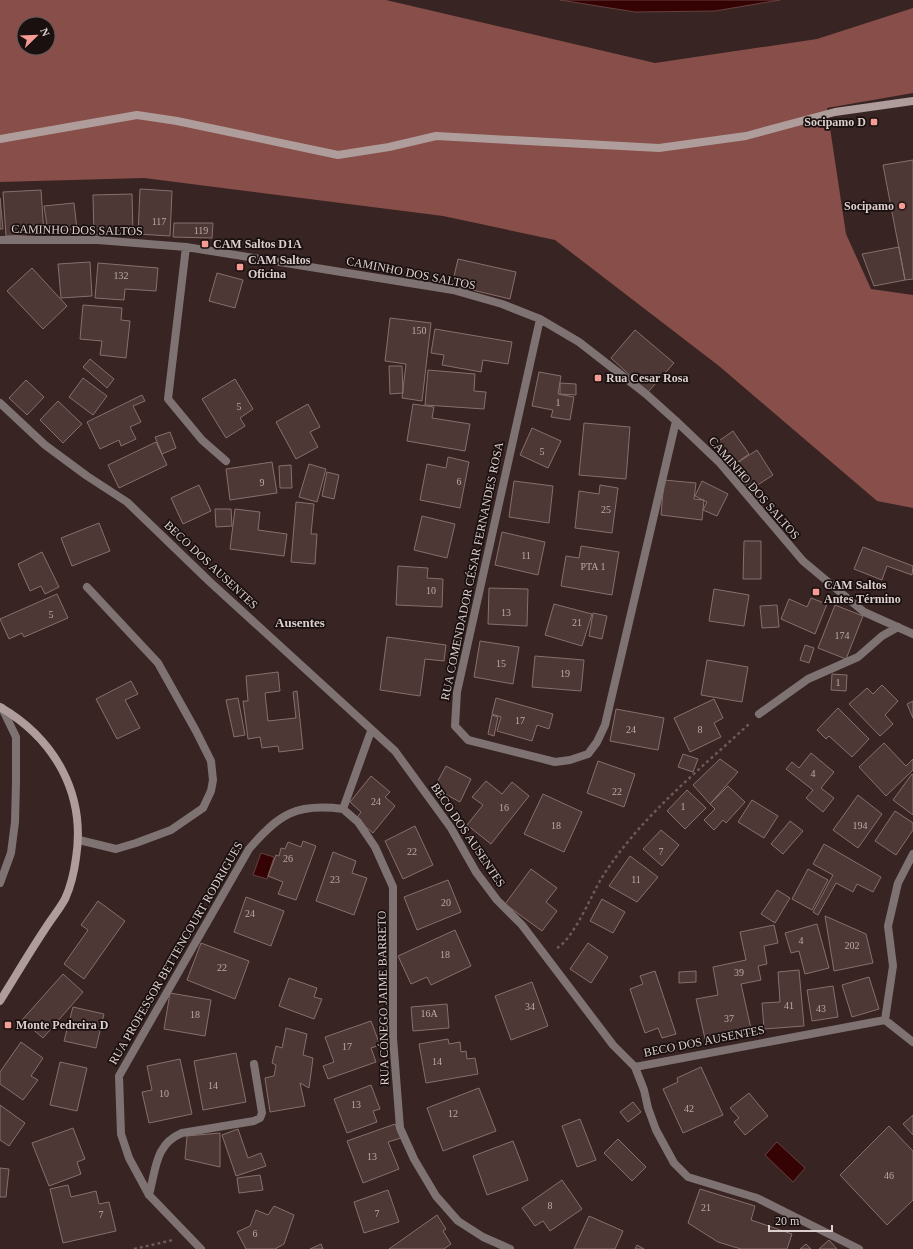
<svg xmlns="http://www.w3.org/2000/svg" width="913" height="1249" viewBox="0 0 913 1249" font-family="'Times New Roman',serif">
<style>
.forest{fill:#884e49;fill-rule:evenodd}
.water{fill:#350304;stroke:#674040}
.building{fill:#4d3835;stroke:#876f6c}
.lines{fill:none;stroke-linecap:round;stroke-linejoin:round}
.path{stroke:#6c5a58;stroke-width:2.5;stroke-dasharray:3 3;stroke-linecap:butt}
.service{stroke:#7e7372;stroke-width:8}
.minor{stroke:#7e7372;stroke-width:8}
.tertiary{stroke:#7e7372;stroke-width:8}
.secondary{stroke:#ae9d9a;stroke-width:8}
.poi-dot{fill:#f59c94;stroke:#19100f;stroke-width:1.5}
.labels{text-anchor:middle;stroke-width:3.5;stroke-linejoin:round;paint-order:stroke}
.number-label{font-size:10px;fill:#b9a9a7}
.poi-label{font-size:12px;font-weight:bold;fill:#ddcfcd;stroke:#19100f;text-anchor:start}
.street-label{font-size:12px;fill:#ddcfcd;stroke:#19100f}
.neighbourhood-label{font-size:13px;font-weight:bold;fill:#ddcfcd;stroke:#19100f}
</style>
<rect width="100%" height="100%" fill="#382422"/>
<path class="forest" d="M0,0H386L655,63L817,39L913,8V93L827,108L846,234L871,289L913,295V508L877,501L719,366L555,240L443,216L144,178L0,182ZM24,24H48V48H24Z"/>
<path class="water" d="M560,0H780L715,11L635,12Z
M261,853L274,857L267,879L253,875Z
M777,1142L805,1168L793,1182L765,1155Z"/>
<path class="building" d="M913,160V279L905,280L883,165Z
M140,189L172,191L170,236L138,234Z
M41,190L44,234L6,236L3,192Z
M132,194L133,234L94,235L93,195Z
M0,198L3,229H0Z
M74,203L77,229L48,232L44,206Z
M174,223H213L212,238L173,237Z
M899,247L905,280L874,286L862,254Z
M458,259L516,272L510,299L452,285Z
M90,262L92,296L61,298L58,264Z
M98,263L158,268L156,291L125,289L124,300L95,298Z
M32,268L67,306L43,329L7,291Z
M217,273L243,280L235,308L209,301Z
M83,305L122,308L121,320L130,321L126,358L100,355L102,341L80,339Z
M390,318L431,323L422,401L402,398L406,364L385,361Z
M435,329L512,342L508,364L483,360L481,372L442,365L444,355L431,353Z
M635,330L674,363L648,392L611,358Z
M90,359L114,379L107,388L83,367Z
M389,366H402L403,393L390,394Z
M428,370L475,374L474,391L486,392L484,409L425,405Z
M539,372L561,376L558,394L574,397L570,420L551,417L553,410L532,406Z
M83,378L107,396L93,415L69,397Z
M235,379L253,409L240,418L245,426L226,438L202,399Z
M26,380L44,397L27,415L9,398Z
M560,383L576,384V395L560,394Z
M142,395L145,401L133,406L141,422L130,427L136,439L121,446L119,440L100,449L87,422Z
M58,401L82,424L63,443L40,420Z
M308,404L320,427L310,432L318,447L296,459L276,422Z
M413,404L434,407L432,418L470,424L465,451L407,441Z
M584,423L630,427L626,479L579,475Z
M532,428L561,441L548,468L520,455Z
M733,431L749,454L729,468L713,445Z
M170,432L176,448L162,454L155,437Z
M156,442L167,465L119,488L108,465Z
M757,450L773,475L750,490L734,465Z
M448,457L469,462L460,508L420,500L427,464L446,468Z
M272,462L277,493L230,500L226,469Z
M309,464L326,469L317,502L299,497Z
M291,465L292,488H280L279,466Z
M327,472L339,475L334,499L322,496Z
M664,480L696,483L694,499L704,500L702,520L661,515Z
M514,481L553,486L549,523L509,517Z
M702,481L728,494L717,516L703,510L707,502L695,496Z
M199,485L211,511L183,524L171,498Z
M600,485L618,488L612,533L575,528L579,491L599,494Z
M296,502L314,504L311,534H317L315,564L291,562Z
M215,509H231L232,526L216,527Z
M235,509L260,512L258,530L287,534L284,556L230,549Z
M422,516L455,524L447,558L414,550Z
M99,523L110,551L72,566L61,538Z
M502,532L545,542L538,575L495,565Z
M744,541H761V579H743Z
M581,546L619,552L612,595L561,586L566,556L579,558Z
M863,547L913,566L912,575L887,566L882,580L854,569Z
M42,552L59,587L45,594L41,586L30,591L18,564Z
M398,566L428,568L427,578L443,579L442,607L396,605Z
M489,588L528,589L527,626L488,624Z
M714,589L749,595L744,626L709,621Z
M57,594L68,618L24,637L22,633L9,639L0,619Z
M811,598L827,604L815,634L781,619L789,599L807,607Z
M554,604L592,614L582,646L545,635Z
M777,605L779,627L762,628L760,606Z
M835,605L863,616L846,659L818,648Z
M593,613L607,616L602,639L589,636Z
M387,637L446,645L444,661L425,659L420,696L380,690Z
M480,641L519,647L513,684L474,677Z
M805,645L814,648L809,663L800,660Z
M535,656L584,660L581,691L532,687Z
M707,660L748,667L742,702L701,695Z
M278,672L280,691L265,693L268,721L296,718L293,692L297,691L303,749L279,752L278,746L262,748L260,737L248,739L243,701H248L246,676Z
M832,674L847,675L846,691L831,690Z
M131,681L138,694L125,700L140,728L117,739L96,699Z
M882,685L898,701L885,715L893,724L880,736L849,704L867,688L873,694Z
M238,698L245,735L234,737L226,700Z
M496,698L553,714L549,729L537,725L532,741L497,731L501,717L492,714Z
M714,699L723,718L714,723L721,737L690,752L674,718Z
M913,701V718L907,704Z
M838,708L869,739L852,757L829,736L826,739L817,730Z
M616,709L664,718L658,750L610,741Z
M492,715L498,717L494,736L488,734Z
M884,743L906,766L913,759V770L886,796L859,767Z
M811,753L834,772L821,788L834,798L823,812L806,798L813,790L786,769L792,762L799,768Z
M683,754L698,759L693,772L678,767Z
M720,759L738,772L710,804L693,785Z
M598,761L635,774L624,807L587,793Z
M446,766L471,779L460,802L434,788Z
M912,774L913,775V815L893,800Z
M371,776L390,792L385,797L395,806L373,833L356,819L361,812L350,802Z
M486,781L502,794L512,782L529,796L491,844L467,825L483,805L472,797Z
M728,786L745,802L726,823L723,820L714,830L704,820L715,809L710,804Z
M687,790L706,808L685,829L667,811Z
M543,794L582,812L564,852L524,834Z
M858,795L882,814L858,848L833,830Z
M752,800L778,816L764,838L738,822Z
M895,811L913,823V830L896,855L875,841Z
M790,821L803,831L783,854L771,844Z
M415,826L433,865L403,879L385,841Z
M661,830L679,845L662,866L643,849Z
M303,841L316,846L296,900L278,894L283,882L268,876L276,855L279,856L281,848L285,849L288,842L301,847Z
M824,844L881,877L873,892L857,884L853,892L836,883L818,915L813,912L833,875L813,864Z
M333,852L356,861L352,873L367,878L354,915L316,901Z
M630,856L658,877L637,902L609,886Z
M531,869L557,888L546,902L557,911L542,931L505,904Z
M808,869L828,880L812,910L792,899Z
M448,880L461,912L417,930L404,897Z
M777,890L790,898L775,923L761,914Z
M246,897L284,911L271,946L234,932Z
M602,899L625,912L613,933L590,921Z
M98,901L125,921L84,979L64,964L88,930L81,925Z
M825,916L866,934L873,963L834,971Z
M817,924L829,968L805,974L799,951L791,953L785,933Z
M774,925L778,943L764,946L767,964L758,966L761,980L741,984L752,1033L706,1043L696,999L718,995L713,967L746,960L740,932Z
M455,930L471,966L431,985L427,977L411,984L398,956Z
M201,943L249,961L235,999L187,980Z
M588,943L608,957L591,983L570,969Z
M799,970L804,1026L764,1029L762,1003L780,1002L778,972Z
M655,971L676,1034L662,1038L658,1028L645,1033L630,989L643,984L640,976Z
M696,971V982L679,983V972Z
M63,974L83,992L43,1038L22,1020Z
M869,977L879,1009L852,1017L842,985Z
M289,978L317,988L314,997L322,999L314,1019L279,1006Z
M532,982L548,1026L511,1040L495,996Z
M833,986L838,1017L812,1021L807,990Z
M170,993L211,1000L205,1036L164,1029Z
M447,1004L449,1028L413,1031L411,1007Z
M73,1007L104,1014L96,1048L64,1041Z
M371,1021L380,1045L371,1048L376,1062L328,1079L323,1066L334,1062L325,1037Z
M286,1028L307,1034L303,1055L313,1058L309,1088L300,1083L305,1106L270,1112L265,1078L274,1076L276,1065L272,1063L276,1046L282,1048Z
M448,1039L449,1044L460,1042L461,1052L466,1051L467,1059L475,1058L478,1074L426,1083L419,1044Z
M21,1042L43,1058L31,1076L38,1080L23,1100L0,1084V1072Z
M236,1053L246,1102L203,1110L194,1061Z
M180,1059L192,1114L149,1123L142,1092L152,1090L147,1066Z
M60,1062L87,1068L77,1111L50,1105Z
M701,1067L723,1115L683,1133L663,1089L678,1082L677,1078Z
M371,1085L380,1109L373,1111L377,1122L347,1133L334,1099Z
M479,1088L496,1131L443,1151L427,1108Z
M749,1093L768,1116L745,1135L734,1122L739,1118L730,1108Z
M633,1102L641,1112L628,1122L620,1112Z
M0,1105L25,1123L9,1146L0,1140Z
M913,1115V1135L903,1124Z
M580,1119L596,1160L577,1167L562,1126Z
M395,1124L401,1138L388,1142L399,1169L363,1183L347,1141Z
M889,1126L913,1151V1200L887,1225L840,1175Z
M73,1128L85,1159L77,1162L81,1174L49,1186L32,1143Z
M238,1129L248,1158L261,1153L266,1166L236,1176L222,1135Z
M220,1133V1167L185,1159L187,1136Z
M618,1139L646,1167L632,1181L604,1153Z
M513,1141L528,1180L487,1195L473,1156Z
M0,1168L9,1169L6,1197H0Z
M260,1175L263,1190L239,1193L237,1178Z
M562,1180L582,1209L550,1231L543,1221L535,1226L522,1208Z
M68,1185L71,1197L96,1191L99,1204L109,1202L116,1231L63,1243L50,1189Z
M700,1189L755,1206L751,1220L792,1234L787,1249H741L718,1242L688,1223Z
M388,1190L399,1222L364,1233L354,1202Z
M274,1206L294,1215L284,1244L275,1249H246L237,1232L250,1226L256,1210L268,1215Z
M437,1215L446,1229L443,1231L451,1244L444,1249H389Z
M589,1216L623,1231L615,1249H574Z
M829,1240L837,1249H819Z
M321,1244L323,1249H310Z
M806,1244L811,1249H800Z
M637,1245L644,1249H635Z"/>
<g class="lines">
<path class="path" d="M557,948C574,938 591,896 601,879C639,818 697,772 749,724
M134,1249L173,1240"/>
<path class="service" d="M79,840L116,849L136,843L171,830L203,808L211,791L213,780L211,761L196,731L158,663L87,587"/>
<path class="minor" d="M0,240H98L186,247L453,290L502,304L540,319L579,342L646,394L676,421L719,462L803,561L864,612L913,634
M186,247L168,399L202,440L226,461
M540,319L457,692L455,726L468,740L555,762L570,760L588,754L597,742L605,725L676,421
M0,403L45,445L87,476L127,502L210,582L395,751L451,828L476,872L497,900L522,925L613,1045L635,1067L644,1090L648,1108L656,1130L674,1163L688,1177L757,1198L859,1249
M759,714L808,679L858,657L882,636L898,627
M343,809L358,822L375,847L393,887V1038L400,1128L414,1159L436,1196L458,1221L483,1237L510,1249
M343,809L371,731
M913,854L898,883L888,926L893,966L885,1020L913,1042
M635,1067L885,1020
M149,1195C156,1169 155,1144 182,1133L254,1121L260,1118L262,1113L254,1064
M201,1249L149,1195L129,1158L121,1134L119,1076L249,849C279,814 296,803 343,809"/>
<path class="tertiary" d="M0,883L11,853L15,822L16,782V737L2,708"/>
<path class="secondary" d="M0,139L137,115L177,121L338,155L389,147L436,136L659,148L746,136L835,112L913,101
M0,707C55,739 86,794 76,858C74,873 71,886 65,899C59,910 51,919 45,929C29,953 15,977 0,1001"/>
</g>
<g class="poi-dot">
<rect x="870" y="118" width="8" height="8" rx="2"/>
<circle cx="902" cy="206" r="4"/>
<rect x="201" y="240" width="8" height="8" rx="2"/>
<rect x="236" y="263" width="8" height="8" rx="2"/>
<rect x="594" y="374" width="8" height="8" rx="2"/>
<rect x="812" y="588" width="8" height="8" rx="2"/>
<rect x="4" y="1021" width="8" height="8" rx="2"/>
</g>
<g class="labels">
<g class="number-label">
<text x="159" y="225">117</text>
<text x="201" y="234">119</text>
<text x="121" y="279">132</text>
<text x="419" y="334">150</text>
<text x="558" y="406">1</text>
<text x="239" y="410">5</text>
<text x="542" y="455">5</text>
<text x="459" y="485">6</text>
<text x="262" y="486">9</text>
<text x="606" y="513">25</text>
<text x="526" y="559">11</text>
<text x="593" y="570">PTA 1</text>
<text x="431" y="594">10</text>
<text x="506" y="616">13</text>
<text x="51" y="618">5</text>
<text x="577" y="626">21</text>
<text x="842" y="639">174</text>
<text x="501" y="667">15</text>
<text x="565" y="677">19</text>
<text x="838" y="686">1</text>
<text x="520" y="724">17</text>
<text x="631" y="733">24</text>
<text x="700" y="733">8</text>
<text x="813" y="777">4</text>
<text x="617" y="795">22</text>
<text x="376" y="805">24</text>
<text x="683" y="810">1</text>
<text x="504" y="811">16</text>
<text x="556" y="829">18</text>
<text x="860" y="829">194</text>
<text x="412" y="855">22</text>
<text x="661" y="855">7</text>
<text x="288" y="862">26</text>
<text x="335" y="883">23</text>
<text x="636" y="883">11</text>
<text x="446" y="906">20</text>
<text x="250" y="917">24</text>
<text x="801" y="944">4</text>
<text x="852" y="949">202</text>
<text x="445" y="958">18</text>
<text x="222" y="971">22</text>
<text x="739" y="976">39</text>
<text x="789" y="1009">41</text>
<text x="530" y="1010">34</text>
<text x="821" y="1012">43</text>
<text x="429" y="1017">16A</text>
<text x="195" y="1018">18</text>
<text x="729" y="1022">37</text>
<text x="347" y="1050">17</text>
<text x="437" y="1065">14</text>
<text x="213" y="1089">14</text>
<text x="164" y="1097">10</text>
<text x="356" y="1108">13</text>
<text x="689" y="1112">42</text>
<text x="453" y="1117">12</text>
<text x="372" y="1160">13</text>
<text x="889" y="1179">46</text>
<text x="550" y="1209">8</text>
<text x="706" y="1211">21</text>
<text x="377" y="1217">7</text>
<text x="101" y="1218">7</text>
<text x="255" y="1237">6</text>
</g>
<g class="poi-label">
<text x="866" y="126" text-anchor="end">Socipamo D</text>
<text x="894" y="210" text-anchor="end">Socipamo</text>
<text x="213" y="248">CAM Saltos D1A</text>
<text x="248" y="264">CAM Saltos<tspan x="248" dy="14">Oficina</tspan></text>
<text x="606" y="382">Rua Cesar Rosa</text>
<text x="824" y="589">CAM Saltos<tspan x="824" dy="14">Antes Término</tspan></text>
<text x="16" y="1029">Monte Pedreira D</text>
</g>
<g class="street-label">
<text transform="translate(77 230) rotate(1)" y="4">CAMINHO DOS SALTOS</text>
<text transform="translate(411 273) rotate(11)" y="4">CAMINHO DOS SALTOS</text>
<text transform="translate(754 488) rotate(49)" y="4">CAMINHO DOS SALTOS</text>
<text transform="translate(211 565) rotate(43)" y="4">BECO DOS AUSENTES</text>
<text transform="translate(472 571) rotate(-78)" y="4">RUA COMENDADOR CÉSAR FERNANDES ROSA</text>
<text transform="translate(468 835) rotate(56)" y="4">BECO DOS AUSENTES</text>
<text transform="translate(176 953) rotate(-60)" y="4">RUA PROFESSOR BETTENCOURT RODRIGUES</text>
<text transform="translate(383 998) rotate(-91)" y="4">RUA CÓNEGO JAIME BARRETO</text>
<text transform="translate(704 1041) rotate(-11)" y="4">BECO DOS AUSENTES</text>
</g>
<g class="neighbourhood-label">
<text x="300" y="627">Ausentes</text>
</g>
</g>
<g transform="translate(36 36) rotate(67)"><circle r="19" fill="#19100f" stroke="#675c5b"/>
<path d="M0-3L7 15L0 10L-7 15Z" fill="#f59c94"/>
<text y="-6" font-size="11" font-weight="bold" text-anchor="middle" fill="#ddcfcd">N</text>
</g>
<path d="M769 1225v6h63v-6" fill="none" stroke="#ddcfcd" stroke-width="2"/>
<text x="775" y="1225" font-size="12" fill="#ddcfcd" stroke="#19100f" stroke-width="3" paint-order="stroke">20 m</text>
</svg>
